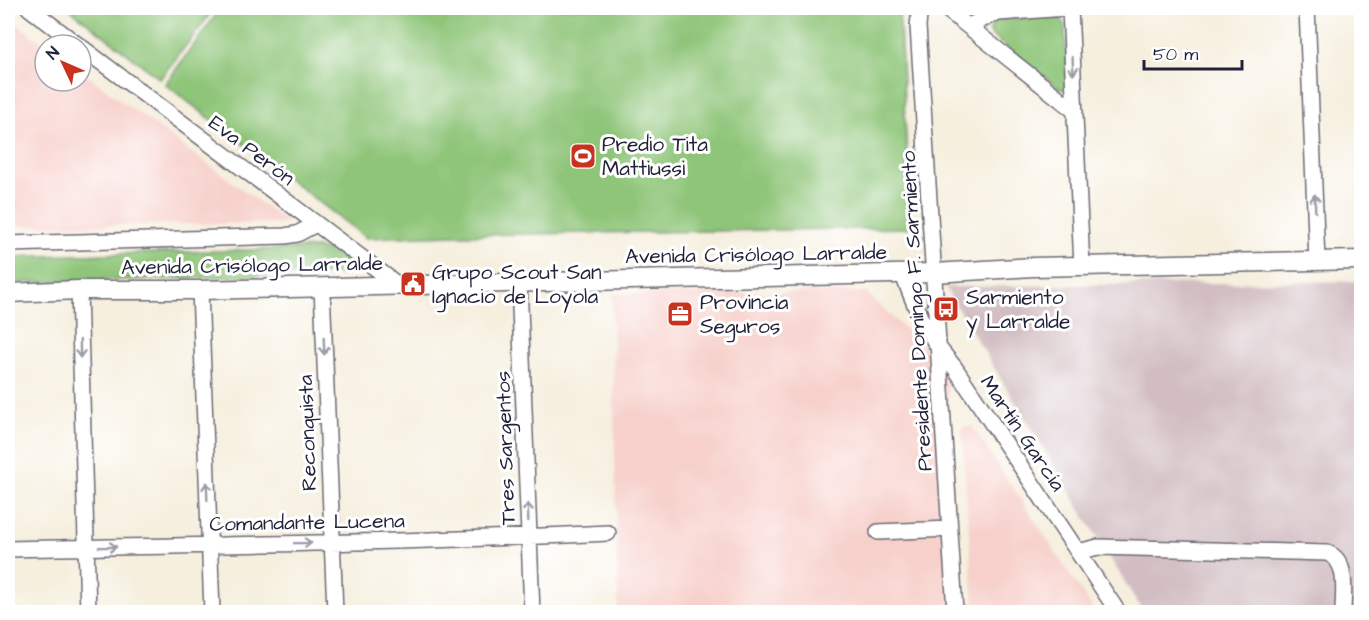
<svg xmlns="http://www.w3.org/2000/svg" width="1369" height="620" viewBox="0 0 1369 620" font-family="'Architects Daughter',sans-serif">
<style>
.built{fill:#f7d0cb}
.industrial{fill:#d2bec2}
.green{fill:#8ec578;stroke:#58745a;stroke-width:1.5}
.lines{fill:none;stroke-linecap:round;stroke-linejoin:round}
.minor-casing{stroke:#6c6a74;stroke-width:18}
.major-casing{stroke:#6c6a74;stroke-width:21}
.minor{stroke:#fff;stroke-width:15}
.major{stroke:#fff;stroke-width:18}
.oneway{stroke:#9c9ca7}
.labels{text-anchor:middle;stroke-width:6;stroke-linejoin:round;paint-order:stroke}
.poi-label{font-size:21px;fill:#22223b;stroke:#fff;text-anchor:start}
.street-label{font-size:21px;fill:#22223b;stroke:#fff}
</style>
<rect width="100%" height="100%" fill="#fff"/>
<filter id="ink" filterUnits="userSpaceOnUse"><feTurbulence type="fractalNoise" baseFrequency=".0167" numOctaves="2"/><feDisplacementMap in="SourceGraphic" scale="12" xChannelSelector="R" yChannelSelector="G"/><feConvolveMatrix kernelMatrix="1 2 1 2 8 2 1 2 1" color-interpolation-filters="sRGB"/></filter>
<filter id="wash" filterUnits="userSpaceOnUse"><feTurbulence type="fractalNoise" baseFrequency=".008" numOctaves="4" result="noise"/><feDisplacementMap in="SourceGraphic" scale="24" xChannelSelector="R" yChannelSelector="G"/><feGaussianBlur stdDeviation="1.35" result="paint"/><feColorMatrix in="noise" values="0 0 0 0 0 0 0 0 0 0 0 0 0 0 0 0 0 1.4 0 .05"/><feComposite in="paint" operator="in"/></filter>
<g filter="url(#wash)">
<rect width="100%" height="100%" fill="#f6efde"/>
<path class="built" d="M8,17L45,45V81H81V71L288,223L8,226Z
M866,292L947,369L957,612H618L612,294Z
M972,426L1095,612H974L962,427Z"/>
<path class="industrial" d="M1361,281V612H1143L945,287Z"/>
<path class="green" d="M73,8H215L160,79L71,10Z
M221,8H899L911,228L456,235L366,238L165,84Z
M1054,16L1061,19L1065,26L1068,83L1065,89H1060L991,35L990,30L993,23L998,20Z
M318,248L331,251L349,260L350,270L342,274L8,283V257Z"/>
</g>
<g filter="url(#ink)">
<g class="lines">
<g class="minor-casing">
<path id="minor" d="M29,8L78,45
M922,8L919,17L918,26C932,222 943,417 955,612
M945,8L1075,111
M1070,8L1082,267
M1307,8L1317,262
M969,26L987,17L999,13L1066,8
M81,47L398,285
M8,244L285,236L297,234L316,224
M902,273L920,317L938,347L955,368L1118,612
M519,282L532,612
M322,287L335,612
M79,290L88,612
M200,290L212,612
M878,532L950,529
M8,549C208,545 408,543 608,533
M1078,552L1098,547L1327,553C1349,560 1343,594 1343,612"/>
</g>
<g class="major-casing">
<path id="major" d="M8,293L79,290H200L934,273L1033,267L1362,260"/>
</g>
<use href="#minor" class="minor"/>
<use href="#major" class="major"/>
</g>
<defs><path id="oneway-shaft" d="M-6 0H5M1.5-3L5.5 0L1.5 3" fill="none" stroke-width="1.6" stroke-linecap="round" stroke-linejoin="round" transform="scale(1.5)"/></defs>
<g class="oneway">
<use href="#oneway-shaft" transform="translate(1073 66) rotate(87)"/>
<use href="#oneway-shaft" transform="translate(1315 203) rotate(-92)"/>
<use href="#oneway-shaft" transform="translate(324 346) rotate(88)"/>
<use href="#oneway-shaft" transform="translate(80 349) rotate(89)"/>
<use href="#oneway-shaft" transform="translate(207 491) rotate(-92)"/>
<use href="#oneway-shaft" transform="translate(528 512) rotate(-92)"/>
<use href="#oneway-shaft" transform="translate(303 543) rotate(-1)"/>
<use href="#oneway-shaft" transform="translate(108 547) rotate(-1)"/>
</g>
</g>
<defs>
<g id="stadium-square" transform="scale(1.35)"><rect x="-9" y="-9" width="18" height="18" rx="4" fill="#c8321e" stroke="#fff"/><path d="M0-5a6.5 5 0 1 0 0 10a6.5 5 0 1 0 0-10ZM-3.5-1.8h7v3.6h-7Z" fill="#fff"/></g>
<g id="civic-square" transform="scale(1.35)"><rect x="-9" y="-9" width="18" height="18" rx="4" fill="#c8321e" stroke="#fff"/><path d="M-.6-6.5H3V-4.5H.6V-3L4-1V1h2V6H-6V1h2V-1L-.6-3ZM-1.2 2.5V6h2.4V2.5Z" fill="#fff"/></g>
<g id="bus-square" transform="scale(1.35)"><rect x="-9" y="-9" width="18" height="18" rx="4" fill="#c8321e" stroke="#fff"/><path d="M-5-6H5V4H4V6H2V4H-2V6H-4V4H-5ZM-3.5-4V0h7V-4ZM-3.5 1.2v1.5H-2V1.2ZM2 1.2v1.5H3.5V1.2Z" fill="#fff"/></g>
<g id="office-square" transform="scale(1.35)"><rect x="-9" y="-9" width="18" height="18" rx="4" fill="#c8321e" stroke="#fff"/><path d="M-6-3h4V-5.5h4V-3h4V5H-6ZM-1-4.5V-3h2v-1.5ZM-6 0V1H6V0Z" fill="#fff"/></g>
</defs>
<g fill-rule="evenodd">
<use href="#stadium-square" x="583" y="156"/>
<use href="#civic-square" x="413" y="284"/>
<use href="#bus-square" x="946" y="309"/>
<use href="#office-square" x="680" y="314"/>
</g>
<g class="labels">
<g class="poi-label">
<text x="602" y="151">Predio Tita<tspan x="602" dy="24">Mattiussi</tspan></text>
<text x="432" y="279">Grupo Scout San<tspan x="432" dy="24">Ignacio de Loyola</tspan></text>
<text x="966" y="304">Sarmiento<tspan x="966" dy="24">y Larralde</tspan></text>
<text x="700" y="309">Provincia<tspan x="700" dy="24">Seguros</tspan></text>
</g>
<g class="street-label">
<text transform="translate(252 150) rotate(37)" y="7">Eva Perón</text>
<text transform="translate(756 254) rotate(-1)" y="7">Avenida Crisólogo Larralde</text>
<text transform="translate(252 265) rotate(-1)" y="7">Avenida Crisólogo Larralde</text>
<text transform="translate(916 311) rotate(-93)" y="7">Presidente Domingo F. Sarmiento</text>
<text transform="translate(307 433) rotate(-92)" y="7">Reconquista</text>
<text transform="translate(1023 433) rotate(56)" y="7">Martín García</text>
<text transform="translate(505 448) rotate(-92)" y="7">Tres Sargentos</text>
<text transform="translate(307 522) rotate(-1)" y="7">Comandante Lucena</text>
</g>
</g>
<rect width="1369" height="620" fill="none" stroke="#fff" stroke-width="30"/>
<g transform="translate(63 63) rotate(314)"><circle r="28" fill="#ffffff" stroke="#a7a7b1" stroke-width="1.5"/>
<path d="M0-4.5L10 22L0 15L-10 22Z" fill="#c8321e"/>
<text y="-9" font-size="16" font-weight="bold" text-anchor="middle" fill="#22223b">N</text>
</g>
<path d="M1144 60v9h98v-9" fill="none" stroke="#22223b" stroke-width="3"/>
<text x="1153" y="60" font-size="18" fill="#22223b" stroke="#ffffff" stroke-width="4.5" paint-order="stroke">50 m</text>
</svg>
